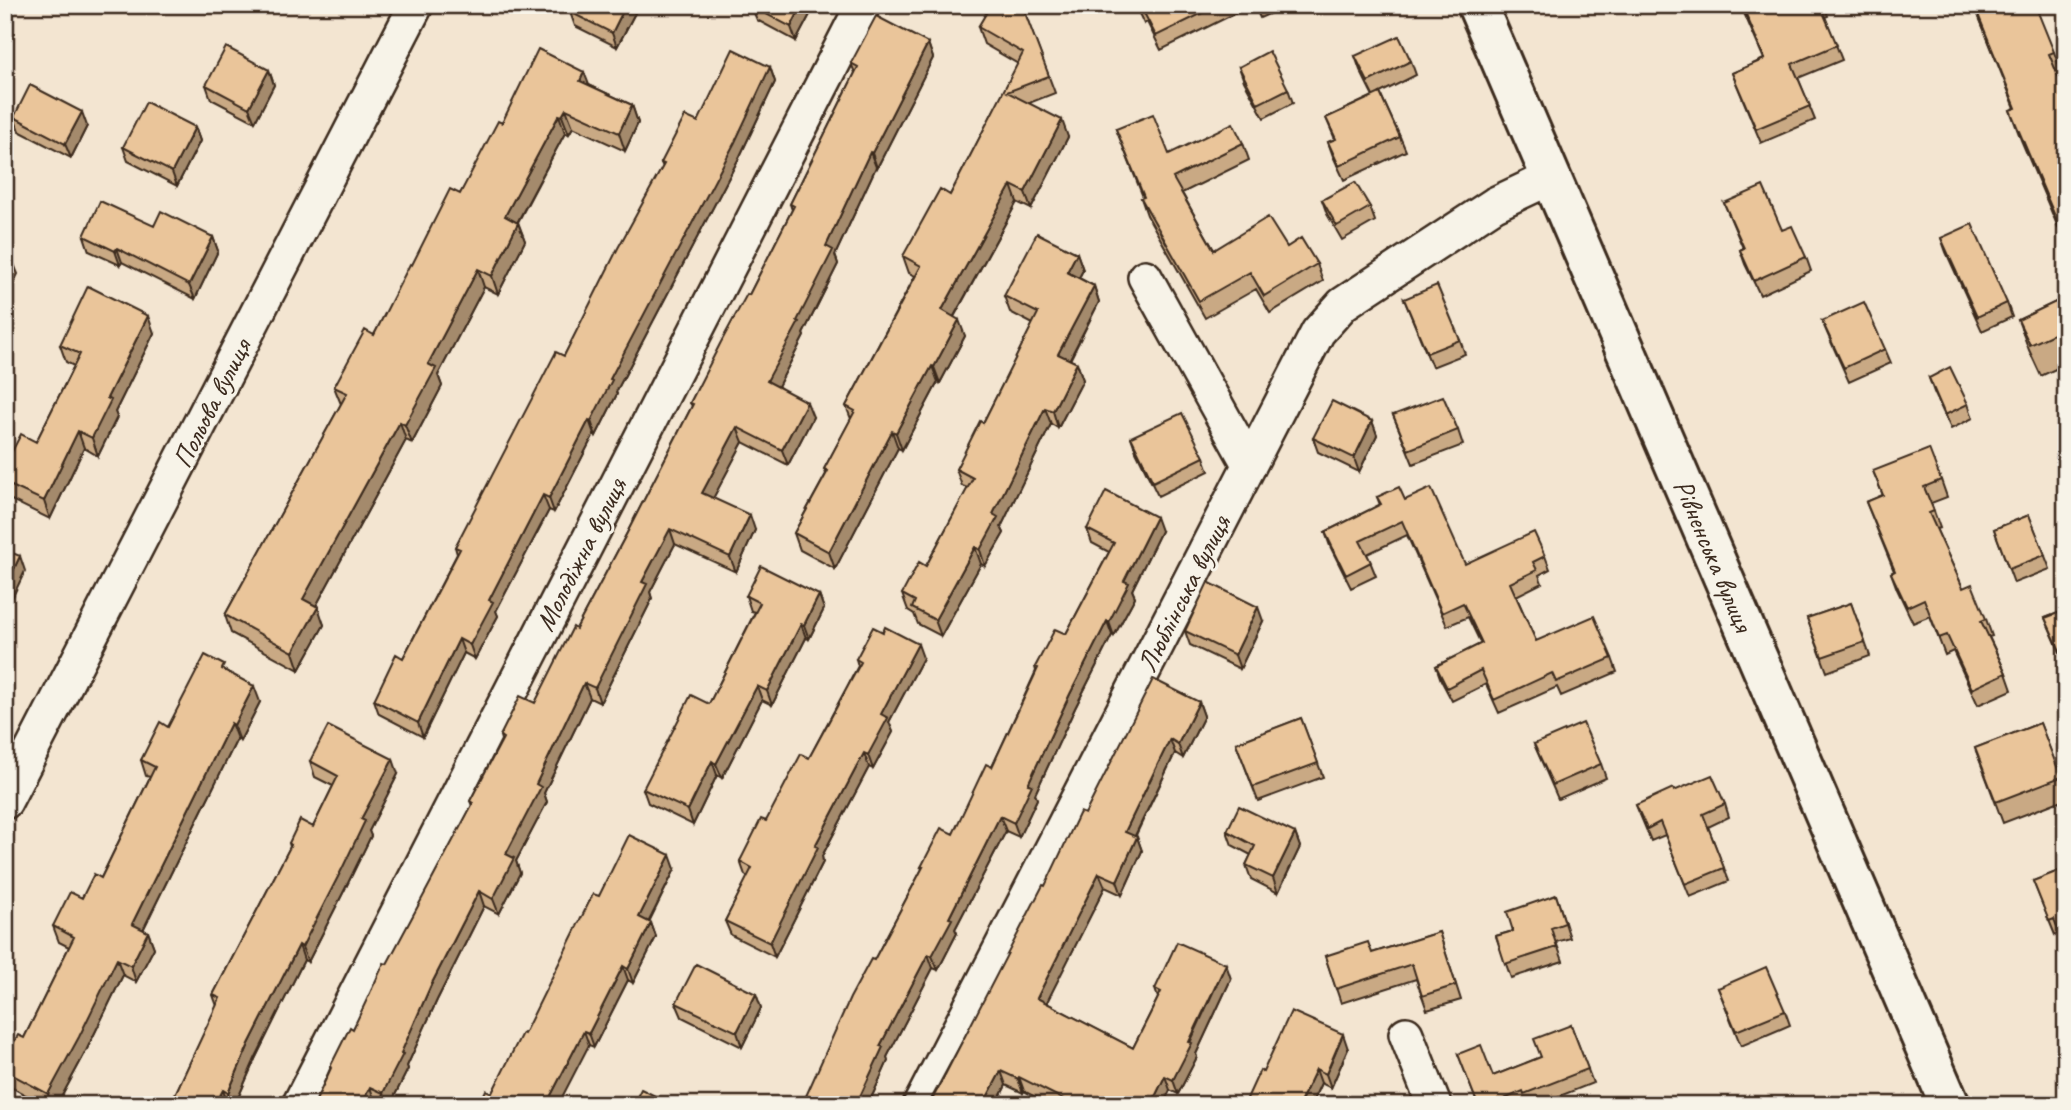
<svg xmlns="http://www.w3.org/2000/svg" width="2071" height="1110" viewBox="0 0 2071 1110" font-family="Caveat,sans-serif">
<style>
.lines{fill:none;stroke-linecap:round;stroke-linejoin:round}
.minor-casing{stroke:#3b2a1e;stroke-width:38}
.secondary-casing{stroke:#3b2a1e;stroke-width:44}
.minor{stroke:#f7f3e8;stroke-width:33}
.secondary{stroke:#f7f3e8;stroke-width:38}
.wall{fill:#c9a984;stroke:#3b2a1e;stroke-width:2}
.shaded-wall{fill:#a48a6c;stroke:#3b2a1e;stroke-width:2}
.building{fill:#eac59a;stroke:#3b2a1e;stroke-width:2}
.labels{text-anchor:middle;stroke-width:6;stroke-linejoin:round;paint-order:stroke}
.street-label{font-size:28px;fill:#3b2a1e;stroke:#f7f3e8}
</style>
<rect width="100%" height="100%" fill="#f3e5d1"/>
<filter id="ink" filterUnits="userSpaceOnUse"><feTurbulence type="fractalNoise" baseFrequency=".0143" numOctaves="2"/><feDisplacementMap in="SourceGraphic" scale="14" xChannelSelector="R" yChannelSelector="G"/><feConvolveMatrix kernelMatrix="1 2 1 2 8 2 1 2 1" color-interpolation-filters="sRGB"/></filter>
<g filter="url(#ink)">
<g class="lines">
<g class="minor-casing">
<path id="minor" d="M1145,277L1249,464
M5,802L416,5
M1406,1034L1434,1105
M299,1105L863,5
M920,1105L1318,332L1343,304L1495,204L1552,177"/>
</g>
<g class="secondary-casing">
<path id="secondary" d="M1477,5L1950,1105"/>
</g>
<use href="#minor" class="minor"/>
<use href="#secondary" class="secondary"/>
</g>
<path class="wall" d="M574,5H636L637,9L617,47L575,26L570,12Z
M815,5L796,41L757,20L751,6Z
M1022,5L1055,93L1029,103L1068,137L1031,209L1017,202L954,317L965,336L940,383L938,382L902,450L898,448L835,569L800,550L794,533L826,474L824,469L851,419L846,406L915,276L909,273L903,256L950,195L1018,64L984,44L978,27Z
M1135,5H1252L1161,50L1147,22L1144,24Z
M1254,5H1289L1260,18Z
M1728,5H1824L1828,16L1825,17L1842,60L1798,78L1815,120L1761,143L1732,73L1764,59L1741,6L1731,11Z
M1977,12L2054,52L2065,83L2061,84L2066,95V246L2021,140L2010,110L2015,108Z
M928,43L933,58L877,168L876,167L835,255L838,264L803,334L804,336L778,386L813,417L788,465L743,442L713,498L755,530L736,572L675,544L650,592L652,599L600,703L590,698L544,793L547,802L516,861L520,873L499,914L484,906L437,1000L407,1066L408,1069L390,1105H381L375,1102L374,1105H314L330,1069V1067L353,1029L472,806L470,801L501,740L500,736L535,703L576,629L627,533L692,406L690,403L749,295L792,210L790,204L855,73L851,63Z
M1355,56L1411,61L1416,75L1380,93L1400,137L1406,151L1344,180L1333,156L1328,142L1335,139L1326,118L1373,96L1360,70Z
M770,67L775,82L740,156L616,392L617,394L596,436L594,434L554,512L549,510L496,611L498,616L475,659L464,653L423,737L379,714L374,700L403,658L457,554L455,547L564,356L663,167L661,163L698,122Z
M1239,67L1288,89L1293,103L1264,118L1244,81Z
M269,70L274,85L255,122L211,99L206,85Z
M589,85L632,105L638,123L625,151L573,127L569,134L565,133L518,222L525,241L498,294L484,287L438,375L442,386L412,443L406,440L316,606L324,625L299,670L231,633L225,615L341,404L334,387L374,335L412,265L460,194L502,123Z
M14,117L87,126L71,158L19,131Z
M195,127L200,141L177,186L128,161L123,147Z
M1116,129L1169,154L1243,143L1249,160L1182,193L1214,250L1287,247L1317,264L1323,281L1270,313L1256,289L1205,318L1147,215L1141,198L1143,197Z
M1322,200L1370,207L1375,221L1342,240L1327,214Z
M1724,203L1806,257L1811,271L1760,295L1745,264L1740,250L1743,248Z
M154,226L213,237L218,251L195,299L122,262L120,265L89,251L84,236Z
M1941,238L2007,303L2012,317L1982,331L1946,252Z
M1077,253L1083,270L1079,278L1094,286L1099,302L1070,360L1077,363L1083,380L1058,428L1051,424L1001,527L1004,533L985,566L981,564L941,636L918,624L914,614L908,610L902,594L926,566L968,488L962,486L956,469L983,423L1033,324L1010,312L1004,296Z
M2066,297V364L2041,376L2029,350L2018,320Z
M1404,299L1460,340L1465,354L1432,367Z
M1822,321L1885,349L1891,363L1849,382L1828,335Z
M154,333L115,412L117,417L98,456L84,448L50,519L5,497V465L36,442L74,366L66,362L60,345Z
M1929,378L1968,404L1973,418L1951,429L1934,392Z
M1393,415L1458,430L1463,445L1413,464Z
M1372,421L1377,435L1359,472L1318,452L1313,438Z
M1131,437L1204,457L1209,471L1158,496L1136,451Z
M1873,471L1941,480L1947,497L1931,503L1940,528L1936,529L1963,588L1986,619L1992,636L1989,637L2006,673L2012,690L1978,705L1953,651L1945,655L1930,616L1913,623L1897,589L1891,573L1894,571L1866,502L1883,495Z
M1377,497L1405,500L1465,564L1545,556L1550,569L1539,575L1542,583L1516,596L1536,641L1612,658L1617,672L1561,696L1557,687L1499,713L1486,684L1452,701L1441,680L1436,666L1481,644L1468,617L1447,626L1407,535L1367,554L1376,576L1351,588L1330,546L1325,532L1380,505Z
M2029,515L2050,569L2014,583L1994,529Z
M1087,529L1161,531L1132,590L1135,597L1114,636L1112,635L1075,708L1035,794L1037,799L1019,837L1006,831L955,929L957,933L938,970L933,968L887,1057L888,1061L868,1105L874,960L922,869L921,867L953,834L992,767L1036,671L1035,667L1066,634L1109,552L1092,543Z
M819,595L824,609L809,639L806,638L772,705L762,700L722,778L717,775L693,825L648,803L643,789L709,704L755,612L751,611L746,596Z
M1851,603L1870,656L1827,672L1807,618Z
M2066,610V666L2045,618Z
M1263,621L1240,669L1190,645L1185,631Z
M923,658L889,722L893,732L873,769L869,767L822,856L823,862L775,957L731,935L725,921L748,877L745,875L740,861L809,758L858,666L856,659Z
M227,672L260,702L240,741L237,739L143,930L148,932L154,948L136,982L123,975L85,1053L57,1105H44L5,1084V1058L24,1038L69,947L59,942L53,926L101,878L150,777L146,776L141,760L168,727Z
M1199,702L1204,716L1183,758L1175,753L1135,837H1137L1142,851L1122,895L1105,887L1046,1003L1133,1048L1158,998L1155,989L1231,979L1196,1054L1197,1057L1178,1094L1170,1090L1163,1105H1051L1024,1091L1023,1093L1006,1085L996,1105H928L1085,814Z
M1301,718L1323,777L1258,801L1236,743Z
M2040,723L2066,791V801L2065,799L2003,823L1975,748Z
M1534,744L1601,764L1606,778L1558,799Z
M310,761L398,774L369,831L371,836L347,885L308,962L304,960L255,1059L235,1105H170L217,1006L213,995L290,847L289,843L313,827L333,786L315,777Z
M1674,791L1725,804L1729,817L1708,827L1729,881L1690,897L1665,835L1651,841L1636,805Z
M1227,831L1295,833L1300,847L1278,893L1251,879L1246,865L1251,855L1232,845Z
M2066,868L2059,933L2055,935L2033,881Z
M675,869L649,922L651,923L656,937L633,983L628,980L594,1047L589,1045L492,1093L599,896Z
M1556,895L1570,938L1556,942L1563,961L1511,978L1496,936L1513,931Z
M1439,932L1461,1000L1427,1010L1416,979L1341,1003L1325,956L1372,953Z
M1718,988L1785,1011L1790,1025L1741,1046Z
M756,994L761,1008L742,1047L682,1017L676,1003Z
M1571,1025L1593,1083L1537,1105H1478L1458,1054L1493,1076L1541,1057Z
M1348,1049L1331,1088L1321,1083L1311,1105H1244L1263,1072Z"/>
<path class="shaded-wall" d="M626,5H636L637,9L617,47L612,33Z
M802,5H815L796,41L791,27Z
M928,43L933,58L877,168L872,153Z
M770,67L775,82L740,156L616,392L617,394L596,436L591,421L610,379Z
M269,70L274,85L255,122L249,108Z
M584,72L591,90L580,81Z
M632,105L638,123L625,151L619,133Z
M566,109L573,127L569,134L562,116Z
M82,112L87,126L71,158L65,144Z
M559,115L565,133L511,234L505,216Z
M1062,120L1068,137L1031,209L1025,192Z
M195,127L200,141L177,186L172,172Z
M870,152L876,167L835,255L838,264L803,334L804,336L773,396L767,381L826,246Z
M1011,185L1017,202L948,327L942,310Z
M518,223L525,241L498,294L492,276Z
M213,237L218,251L195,299L189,285Z
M117,248L122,262L120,265L115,251Z
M1077,253L1083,270L1073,289L1067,272Z
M10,254L18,274L5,300V263Z
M478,269L484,287L438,375L442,386L412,443L405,425L428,364Z
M1094,286L1099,302L1064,370L1058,354Z
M148,316L154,333L115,412L117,417L98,456L92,438L107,398Z
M959,320L965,336L940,383L934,367Z
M1077,363L1083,380L1058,428L1053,411Z
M932,366L938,382L902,450L896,433Z
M807,402L813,417L788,465L782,450Z
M1045,408L1051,424L1001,527L1004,533L985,566L980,550L993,514Z
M589,420L594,434L554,512L549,498Z
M1372,421L1377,435L1359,472L1354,458Z
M400,422L406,440L310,617L303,599Z
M737,427L743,442L708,508L702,493Z
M78,431L84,448L50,519L44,501Z
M892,431L898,448L835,569L829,552Z
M543,495L549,510L496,611L498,616L475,659L470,645L489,600Z
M750,515L755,530L736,572L730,557Z
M1156,517L1161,531L1132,590L1135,597L1114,636L1109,622L1124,581Z
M670,529L675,544L650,592L652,599L600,703L595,688L642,582Z
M975,547L981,564L941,636L935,620Z
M20,556L25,571L5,613V588Z
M819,595L824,609L809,639L804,625Z
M318,607L324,625L299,670L293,652Z
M1258,607L1263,621L1240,669L1235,655Z
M1107,621L1112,635L1075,708L1035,794L1037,799L1019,837L1014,823L1028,784L1070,694Z
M801,624L806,638L772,705L767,691Z
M459,639L464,653L423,737L418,723Z
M918,644L923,658L889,722L893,732L873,769L868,755L881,714Z
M584,683L590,698L544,793L547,802L516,861L520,873L499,914L493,899L506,854L536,784Z
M254,686L260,702L240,741L234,725Z
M757,686L762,700L722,778L716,764Z
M1199,702L1204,716L1183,758L1178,744Z
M231,723L237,739L138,940L132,924Z
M1170,739L1175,753L1130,846L1125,832Z
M864,753L869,767L822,856L823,862L775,957L770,943L815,846Z
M393,759L398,774L369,831L371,836L347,885L308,962L302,947L361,819Z
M712,761L717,775L693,825L688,810Z
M1000,816L1006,831L955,929L957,933L938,970L932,956L949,918Z
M1295,833L1300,847L1278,893L1273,878Z
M1137,837L1142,851L1122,895L1117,881Z
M670,855L675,869L644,931L639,917Z
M1099,873L1105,887L1042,1012L1037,998Z
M479,891L484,906L437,1000L407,1066L408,1069L390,1105H387L383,1093L431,985Z
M651,923L656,937L633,983L628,969Z
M148,932L154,948L136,982L131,966Z
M299,945L304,960L255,1059L235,1105H232L228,1093L249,1044Z
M928,954L933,968L887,1057L888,1061L868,1105H856L880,1046Z
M117,959L123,975L85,1053L57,1105H52L48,1094Z
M1226,964L1231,979L1196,1054L1197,1057L1178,1094L1173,1080Z
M623,966L628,980L594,1047L589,1033Z
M756,994L761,1008L742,1047L737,1032Z
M584,1031L589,1045L558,1105H546Z
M1343,1034L1348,1049L1331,1088L1326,1074Z
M1316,1069L1321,1083L1311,1105H1299Z
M1001,1071L1006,1085L996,1105H983Z
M1165,1076L1170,1090L1163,1105H1151Z
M1019,1077L1024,1091L1023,1093L1018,1079Z
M370,1087L375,1102L374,1105H361Z
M223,1090L228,1105H215Z"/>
<path class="building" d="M574,5H626L612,33L570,12Z
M752,5H802L791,27L751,6Z
M991,5H1022L1049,76L1007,92L1062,120L1025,192L1011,185L942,310L959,320L934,367L932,366L896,433L892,431L829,552L794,533L828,471L824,469L855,411L846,406L921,266L903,256L940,189L950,195L1023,53L978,27Z
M1136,5H1219L1156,36L1142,9L1139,10Z
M1742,5H1820L1837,45L1792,64L1810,106L1756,129L1732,73L1765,59Z
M1994,5H2035L2054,52L2049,54L2066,95V242L2010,110L2016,108L1977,12Z
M876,16L928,43L872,153L870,152L826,246L833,250L797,321L799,322L767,381L807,402L782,450L737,427L702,493L750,515L730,557L670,529L642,582L647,584L595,688L584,683L536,784L541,787L506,854L514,858L493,899L479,891L431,985L401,1053L403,1054L383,1093L370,1087L361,1105H314L331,1068L330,1067L350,1027L353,1029L384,963L387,964L473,803L470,801L503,738L500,736L520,696L535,703L573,627L576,629L627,533L693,404L690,403L721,342L747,294L749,295L794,206L790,204L858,67L851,63Z
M1399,36L1411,61L1368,82L1355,56Z
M226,47L269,70L249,108L206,85Z
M538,49L584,72L580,81L632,105L619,133L566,109L562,116L559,115L505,216L518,223L492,276L478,269L428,364L436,368L405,425L400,422L303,599L318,607L293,652L225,615L347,393L334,387L365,330L374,335L410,264L412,265L450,189L460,194L498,121L502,123Z
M733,49L770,67L735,142L610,379L612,380L591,421L589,420L549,498L543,495L489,600L493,602L470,645L459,639L418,723L374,700L396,654L403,658L460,549L455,547L556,352L564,356L618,248L664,164L661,163L685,116L698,122Z
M1269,51L1288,89L1258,104L1239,67Z
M30,85L82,112L65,144L14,117Z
M1380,93L1400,137L1339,166L1328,142L1336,139L1326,118Z
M146,102L195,127L172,172L123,147Z
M1153,114L1169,154L1233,123L1243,143L1173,178L1214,250L1268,217L1287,247L1301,238L1317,264L1264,296L1250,272L1199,301L1141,198L1144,197L1116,129Z
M1355,182L1370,207L1337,226L1322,200Z
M1763,186L1782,230L1792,226L1806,257L1754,281L1740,250L1744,248L1724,203Z
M100,201L154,226L161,211L213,237L189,285L117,248L115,251L84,236Z
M1972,224L2007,303L1977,317L1941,238Z
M1037,233L1077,253L1067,272L1094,286L1058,354L1077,363L1053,411L1045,408L993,514L998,517L980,550L975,547L935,620L912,608L915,601L902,594L919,562L926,566L973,478L956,469L980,421L983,423L1038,313L1004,296Z
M5,251L10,254L5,263Z
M1437,285L1460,340L1427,353L1404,299Z
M88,286L148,316L107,398L111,400L92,438L78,431L44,501L5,483V465L21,434L36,442L80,354L60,345Z
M2066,297V319L2058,322L2062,330L2030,345L2018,320Z
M1864,302L1885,349L1844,368L1822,321Z
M1950,367L1968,404L1945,415L1929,378Z
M1443,396L1458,430L1408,450L1393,415Z
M1332,401L1372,421L1354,458L1313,438Z
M1182,413L1204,457L1153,482L1131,437Z
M1929,449L1941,480L1924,487L1934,511L1929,513L1963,588L1972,584L1986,619L1981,621L2006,673L1972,689L1947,635L1939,638L1924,599L1907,607L1891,573L1895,571L1866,502L1883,495L1873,471Z
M1399,487L1405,500L1431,488L1465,564L1534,532L1545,556L1533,562L1537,570L1510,583L1536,641L1594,616L1612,658L1556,682L1552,673L1494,700L1481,670L1447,688L1436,666L1482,643L1463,603L1442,613L1402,521L1360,541L1371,562L1346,575L1325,532L1381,504L1377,497Z
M1106,491L1156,517L1124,581L1129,583L1109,622L1107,621L1070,694L1028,784L1032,785L1014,823L1000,816L949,918L952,919L932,956L928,954L880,1046L883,1047L856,1105H802L850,998L871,959L874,960L923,867H921L941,828L953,834L986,764L992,767L1038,668L1035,667L1055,629L1066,634L1114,543L1087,529Z
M2029,515L2045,555L2009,569L1994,529Z
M5,550L20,556L5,588Z
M761,566L819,595L804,625L801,624L767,691L757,686L716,764L712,761L688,810L643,789L691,695L709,704L760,603L746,596Z
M1208,582L1258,607L1235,655L1185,631Z
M1851,603L1865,642L1822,657L1807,618Z
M2066,610V664L2045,618Z
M873,627L883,632L885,627L918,644L881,714L888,718L868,755L864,753L815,846L818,847L770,943L725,921L752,868L740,861L761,819L766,821L801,754L809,758L861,662L856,659Z
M205,655L224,665L222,669L254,686L234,725L231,723L132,924L148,932L131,966L117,959L79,1037L48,1094L5,1071V1058L18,1035L24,1038L74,937L53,926L70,892L82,898L94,874L101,878L155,767L141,760L160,722L168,727Z
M1153,679L1199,702L1178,744L1170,739L1125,832L1137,837L1117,881L1099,873L1037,998L1133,1048L1161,992L1155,989L1177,942L1226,964L1189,1042L1192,1043L1173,1080L1165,1076L1151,1105H1075L1019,1077L1018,1079L1001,1071L983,1105H928L932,1100L1043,885L1045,886L1080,812L1085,814Z
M1301,718L1318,763L1253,787L1236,743Z
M1583,723L1601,764L1553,785L1534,744Z
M2040,723L2061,777L1996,802L1975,748Z
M328,726L393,759L361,819L365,821L342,869L302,947L299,945L249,1044L228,1093L223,1090L215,1105H170L220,998L213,995L291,845L289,843L300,820L313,827L338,776L310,761Z
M1712,775L1725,804L1703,814L1724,868L1685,884L1660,822L1647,829L1636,805L1673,788L1674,791Z
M1239,806L1295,833L1273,878L1246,865L1255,846L1227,831Z
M629,835L670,855L639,917L651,923L628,969L623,966L589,1033L584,1031L546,1105H479L486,1090L492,1093L522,1033L524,1034L593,894L599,896Z
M2066,868V950L2054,919L2049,921L2033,881Z
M1556,895L1565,923L1551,928L1557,947L1505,964L1496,936L1513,931L1507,912Z
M1439,932L1456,985L1422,996L1412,964L1336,989L1325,956L1368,942L1372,953Z
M696,964L756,994L737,1032L676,1003Z
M1766,967L1785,1011L1736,1031L1718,988Z
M1291,1011L1343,1034L1326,1074L1316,1069L1299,1105H1244L1260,1070L1263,1072Z
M1571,1025L1588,1069L1524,1094L1523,1091L1490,1105H1478L1458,1054L1481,1045L1493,1076L1541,1057L1534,1039Z
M641,1089L673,1105H633Z
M1769,1096L1772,1105H1747Z
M149,1098L162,1105H146Z"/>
</g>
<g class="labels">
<g class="street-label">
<text transform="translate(211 403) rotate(-63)" y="10">Польова вулиця</text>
<text transform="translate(580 554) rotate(-63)" y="10">Молодіжна вулиця</text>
<text transform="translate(1714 555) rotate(67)" y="10">Рівненська вулиця</text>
<text transform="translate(1183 593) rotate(-63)" y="10">Люблінська вулиця</text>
</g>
</g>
<rect width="2071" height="1110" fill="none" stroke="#f7f3e8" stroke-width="28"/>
<rect x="14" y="14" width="2043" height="1082" fill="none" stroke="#3b2a1e" stroke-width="2.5" filter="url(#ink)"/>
</svg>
